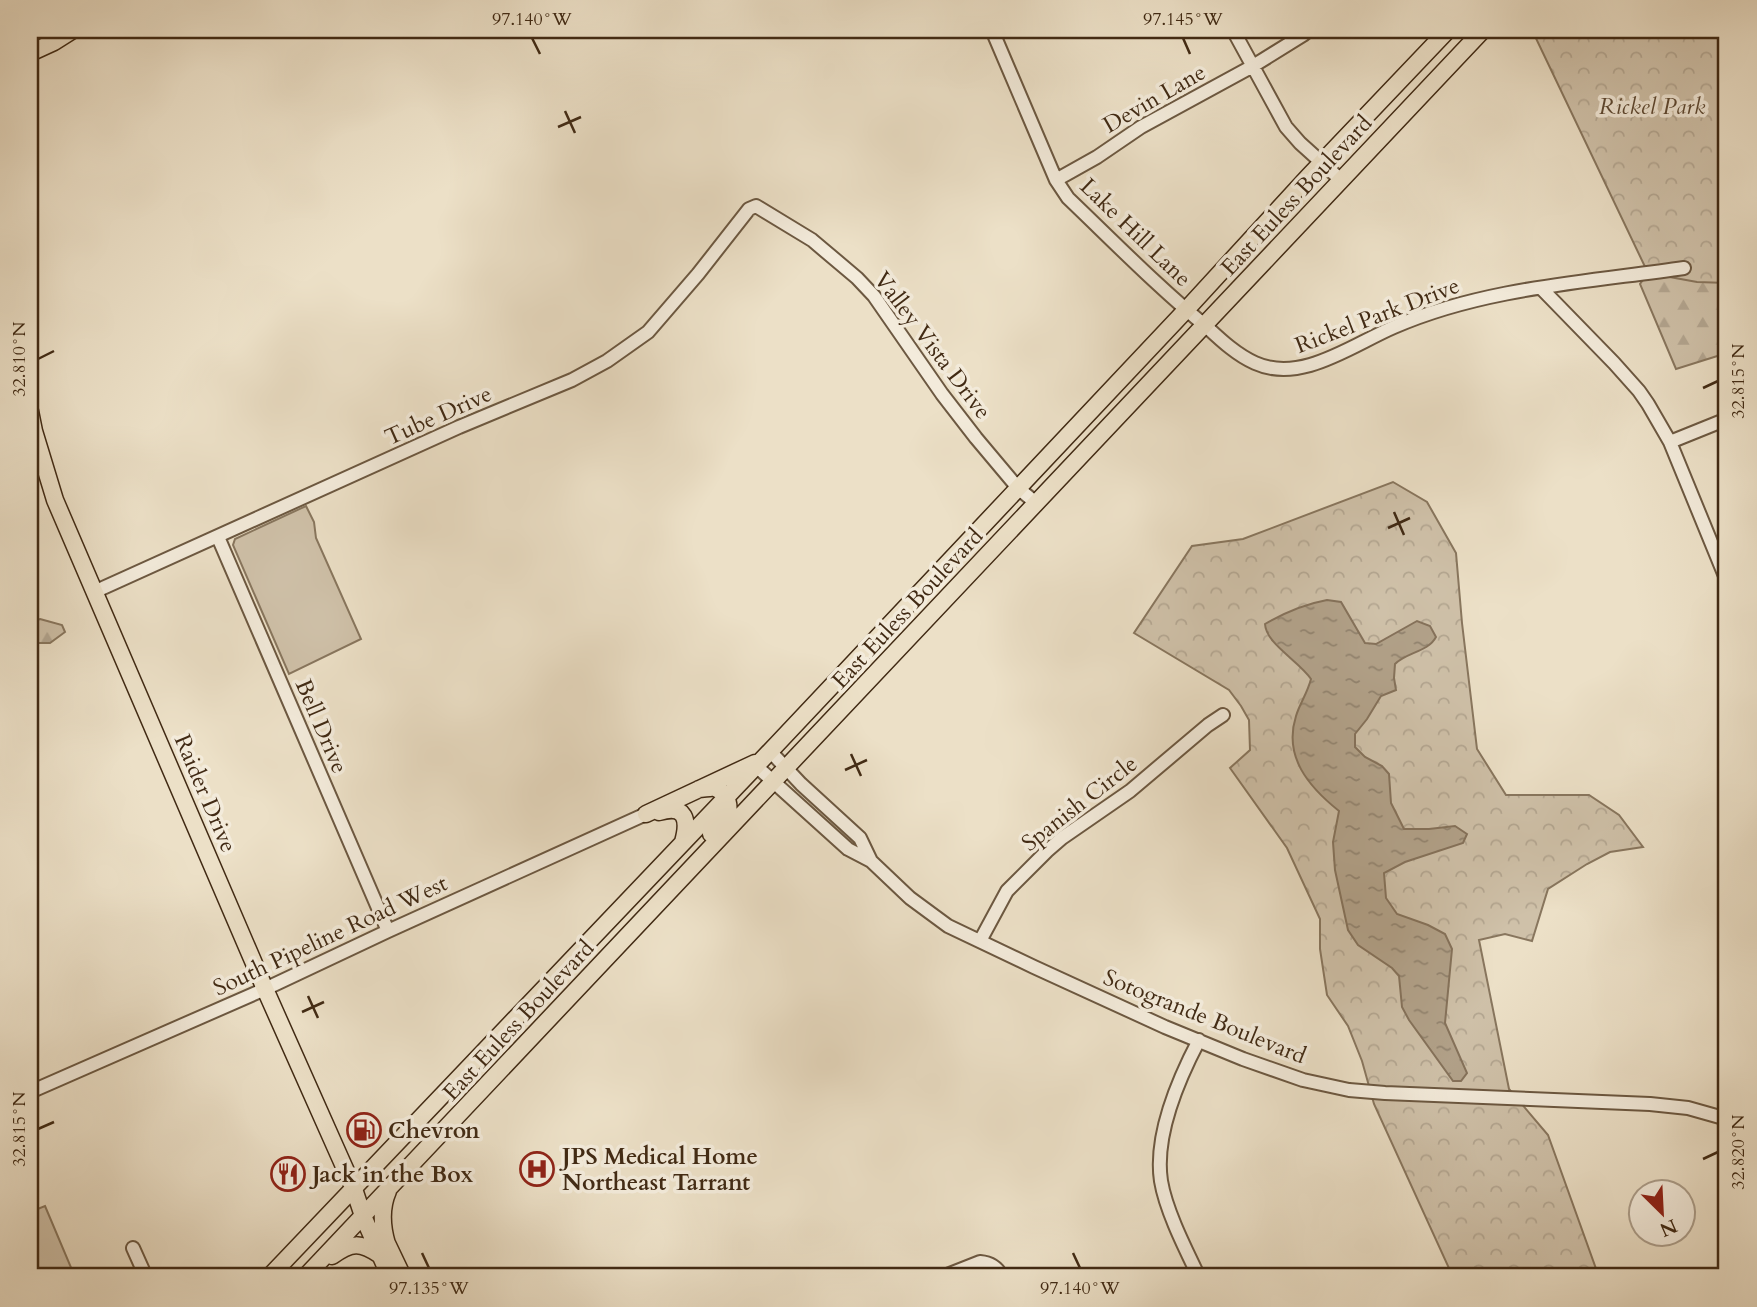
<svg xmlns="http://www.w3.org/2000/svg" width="1757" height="1307" viewBox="0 0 1757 1307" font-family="Cardo,serif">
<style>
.grass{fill:#cfc1a9;stroke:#88765e;stroke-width:2}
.forest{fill:url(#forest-firs);stroke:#88765e;stroke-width:2}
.park{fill:url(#park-crowns);stroke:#88765e;stroke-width:2}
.water{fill:url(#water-ripples);stroke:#85725b;stroke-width:2}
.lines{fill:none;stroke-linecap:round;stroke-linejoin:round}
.minor-casing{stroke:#6c5841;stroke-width:16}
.major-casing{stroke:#412a14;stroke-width:19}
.minor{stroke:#f3ebdb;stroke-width:12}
.major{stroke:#ece0c7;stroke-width:16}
.ticks{fill:none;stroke:#412a14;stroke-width:2.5}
.labels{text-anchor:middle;stroke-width:7;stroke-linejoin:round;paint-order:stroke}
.street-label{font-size:23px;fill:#412a14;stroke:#f3ebdb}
.park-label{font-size:23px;font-style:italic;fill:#5d4832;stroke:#f3ebdb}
.poi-label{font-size:23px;font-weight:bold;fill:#412a14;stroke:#f3ebdb;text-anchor:start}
.neatline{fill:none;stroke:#412a14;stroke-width:2.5}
.ticks-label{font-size:18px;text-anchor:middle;fill:#412a14}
</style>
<defs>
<pattern id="forest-firs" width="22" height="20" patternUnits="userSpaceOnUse" patternTransform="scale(1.75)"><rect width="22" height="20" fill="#cfc1a9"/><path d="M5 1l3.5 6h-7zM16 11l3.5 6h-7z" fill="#b3a691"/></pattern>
<pattern id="park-crowns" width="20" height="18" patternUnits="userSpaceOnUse" patternTransform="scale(1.75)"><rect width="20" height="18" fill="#cfc1a9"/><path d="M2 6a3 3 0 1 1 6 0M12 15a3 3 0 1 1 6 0" fill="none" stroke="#b3a691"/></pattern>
<pattern id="water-ripples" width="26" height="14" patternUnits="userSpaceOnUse" patternTransform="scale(1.75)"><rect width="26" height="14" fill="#b2a28a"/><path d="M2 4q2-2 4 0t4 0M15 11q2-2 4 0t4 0" fill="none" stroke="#928470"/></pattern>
</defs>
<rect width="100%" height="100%" fill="#ece0c7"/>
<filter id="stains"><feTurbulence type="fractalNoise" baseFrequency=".00286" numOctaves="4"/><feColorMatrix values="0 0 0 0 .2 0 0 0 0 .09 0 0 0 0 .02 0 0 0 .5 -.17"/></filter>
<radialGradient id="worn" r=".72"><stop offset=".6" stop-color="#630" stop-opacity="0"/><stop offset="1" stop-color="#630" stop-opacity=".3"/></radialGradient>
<path class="grass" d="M306,506L314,522L316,538L361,639L289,674L233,545L235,539Z
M45,1206L75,1277H30V1212Z"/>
<path class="forest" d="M1648,273L1727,283V353L1676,369L1640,284Z
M40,619L62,625L65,632L50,643H37L30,646V623Z"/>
<path class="park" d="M1532,30H1727V283L1697,282L1648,273Z
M1393,482L1427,502L1456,553L1462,623L1477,749L1506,795H1589L1619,815L1643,847L1610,852L1587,864L1548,889L1532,941L1505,934L1479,940L1509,1089L1548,1135L1599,1277H1453L1374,1104L1362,1061L1348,1026L1327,995L1320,949V919L1287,848L1230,768L1250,750L1249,720L1241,706L1229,690L1134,633L1192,546L1243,539Z"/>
<path class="water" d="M1327,600L1341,602L1365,643L1376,644L1417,621L1430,626L1436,637C1428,652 1407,652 1395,664L1394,678L1396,690L1381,696L1367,719L1355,734V747L1365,757L1382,766L1389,774L1391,803L1404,829H1429L1455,826L1467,834L1463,843L1405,862L1384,873L1386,898L1397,914L1428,925L1445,934L1452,949L1445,1023L1467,1073L1461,1081H1453L1409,1020L1402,1007L1399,976L1392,968L1358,945L1348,930L1335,870L1333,842L1339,811C1309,787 1283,757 1296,716C1300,703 1307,694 1311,679C1299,661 1266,644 1265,624C1284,613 1305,604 1327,600Z"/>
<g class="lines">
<g class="minor-casing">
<path id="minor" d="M992,30L1056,180L1068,198C1114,242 1159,288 1208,328C1222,341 1237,355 1255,363C1301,384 1352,345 1394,327C1483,288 1587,282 1684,268
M1233,30L1286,127L1300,143L1341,180
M1056,180L1097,157L1141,127L1253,66L1303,35L1309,30
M1541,288L1614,363L1639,391L1648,404L1670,442L1727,581
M1670,442L1727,419
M218,537L388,931
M94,592L459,427L572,380L607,361L648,332L698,274L749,209L756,206L812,240L857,278L874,296L942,394L976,438L1018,488L1036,503
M770,751L801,784L860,838L871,861
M756,766L848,849L871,861L910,898L948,926L1034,967L1165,1027L1243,1059L1303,1080L1349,1090L1385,1093L1650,1104L1688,1108L1727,1119
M980,941L1007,891L1047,851L1062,838L1130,791L1208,725L1223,715
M1199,1040C1178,1080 1154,1135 1161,1181C1166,1211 1186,1250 1199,1277
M30,1092L265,989L388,931L646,814
M133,1248L146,1277
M942,1277L980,1262C991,1263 998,1268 1002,1277"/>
</g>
<g class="major-casing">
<path id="major" d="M30,53L54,42L73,30
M30,411L34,431L55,500L265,989L354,1189L363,1216L390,1277
M699,789C704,789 711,787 715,788C724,791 730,802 728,811C726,820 717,827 711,834
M659,812C686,804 689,820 683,842
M646,814L755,763
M383,1235L403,1277
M387,1244C382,1227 381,1207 388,1191
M332,1256C352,1242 360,1242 380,1255
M269,1277L777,744L1186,310L1308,177L1448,30
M305,1277L1483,30"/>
</g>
<use href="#minor" class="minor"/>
<use href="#major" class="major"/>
</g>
<path class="ticks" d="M532,38L540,54M1183,38L1190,54M565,111L575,133M558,127L581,117M38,359L54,351M1703,388L1718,381M1394,512L1404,535M1388,528L1410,518M851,754L861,776M845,770L867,760M308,996L318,1018M302,1012L324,1002M38,1129L54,1122M1703,1159L1718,1152M422,1253L429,1268M1073,1253L1080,1268"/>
<defs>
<g id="fuel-ring" transform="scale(1.75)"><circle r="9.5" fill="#f3ebdb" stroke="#8f2418" stroke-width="1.5"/><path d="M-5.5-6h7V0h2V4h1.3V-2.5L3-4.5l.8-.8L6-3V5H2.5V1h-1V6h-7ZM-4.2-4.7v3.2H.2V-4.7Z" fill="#8f2418"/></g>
<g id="hospital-ring" transform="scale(1.75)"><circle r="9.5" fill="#f3ebdb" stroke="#8f2418" stroke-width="1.5"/><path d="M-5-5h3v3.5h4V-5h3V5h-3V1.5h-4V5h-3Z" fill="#8f2418"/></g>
<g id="restaurant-ring" transform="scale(1.75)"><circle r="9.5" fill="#f3ebdb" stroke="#8f2418" stroke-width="1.5"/><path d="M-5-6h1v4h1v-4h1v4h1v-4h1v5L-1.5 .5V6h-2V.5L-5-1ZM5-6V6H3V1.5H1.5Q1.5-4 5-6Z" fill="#8f2418"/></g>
</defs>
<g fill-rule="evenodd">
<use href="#fuel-ring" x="364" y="1130"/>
<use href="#hospital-ring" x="537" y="1169"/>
<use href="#restaurant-ring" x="288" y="1174"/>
</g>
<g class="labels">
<g class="street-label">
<text transform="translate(1154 98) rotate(-30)" y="8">Devin Lane</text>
<text transform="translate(1296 195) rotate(-47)" y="8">East Euless Boulevard</text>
<text transform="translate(1136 232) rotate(44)" y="8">Lake Hill Lane</text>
<text transform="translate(1377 315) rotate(-21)" y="8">Rickel Park Drive</text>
<text transform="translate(933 345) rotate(53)" y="8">Valley Vista Drive</text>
<text transform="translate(438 415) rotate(-24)" y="8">Tube Drive</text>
<text transform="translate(907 608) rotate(-47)" y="8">East Euless Boulevard</text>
<text transform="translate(322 726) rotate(67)" y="8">Bell Drive</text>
<text transform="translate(206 793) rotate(67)" y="8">Raider Drive</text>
<text transform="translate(1079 803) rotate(-38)" y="8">Spanish Circle</text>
<text transform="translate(330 935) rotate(-25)" y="8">South Pipeline Road West</text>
<text transform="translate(1205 1016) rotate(22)" y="8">Sotogrande Boulevard</text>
<text transform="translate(518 1020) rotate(-47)" y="8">East Euless Boulevard</text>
</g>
<g class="park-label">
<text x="1652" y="114">Rickel Park</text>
</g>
<g class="poi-label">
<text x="388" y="1138">Chevron</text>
<text x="562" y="1164">JPS Medical Home<tspan x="562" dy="26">Northeast Tarrant</tspan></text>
<text x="312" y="1182">Jack in the Box</text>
</g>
</g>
<rect width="1757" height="1307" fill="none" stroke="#ece0c7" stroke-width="77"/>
<g transform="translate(1662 1213) rotate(156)"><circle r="33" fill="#f3ebdb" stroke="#ac9e8b" stroke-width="2"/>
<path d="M0-5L12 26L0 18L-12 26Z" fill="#8f2418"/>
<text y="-10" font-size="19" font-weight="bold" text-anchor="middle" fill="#412a14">N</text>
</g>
<rect x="38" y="38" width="1680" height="1230" class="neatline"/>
<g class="ticks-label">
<text x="532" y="25">97.140°W</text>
<text x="1183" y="25">97.145°W</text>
<text transform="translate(19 359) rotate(-90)" y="6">32.810°N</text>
<text transform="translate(1738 381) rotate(-90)" y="6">32.815°N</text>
<text transform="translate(19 1129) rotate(-90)" y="6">32.815°N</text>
<text transform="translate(1738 1152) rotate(-90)" y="6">32.820°N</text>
<text x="429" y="1294">97.135°W</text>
<text x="1080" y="1294">97.140°W</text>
</g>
<rect width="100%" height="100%" filter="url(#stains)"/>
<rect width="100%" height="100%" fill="url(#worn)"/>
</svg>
